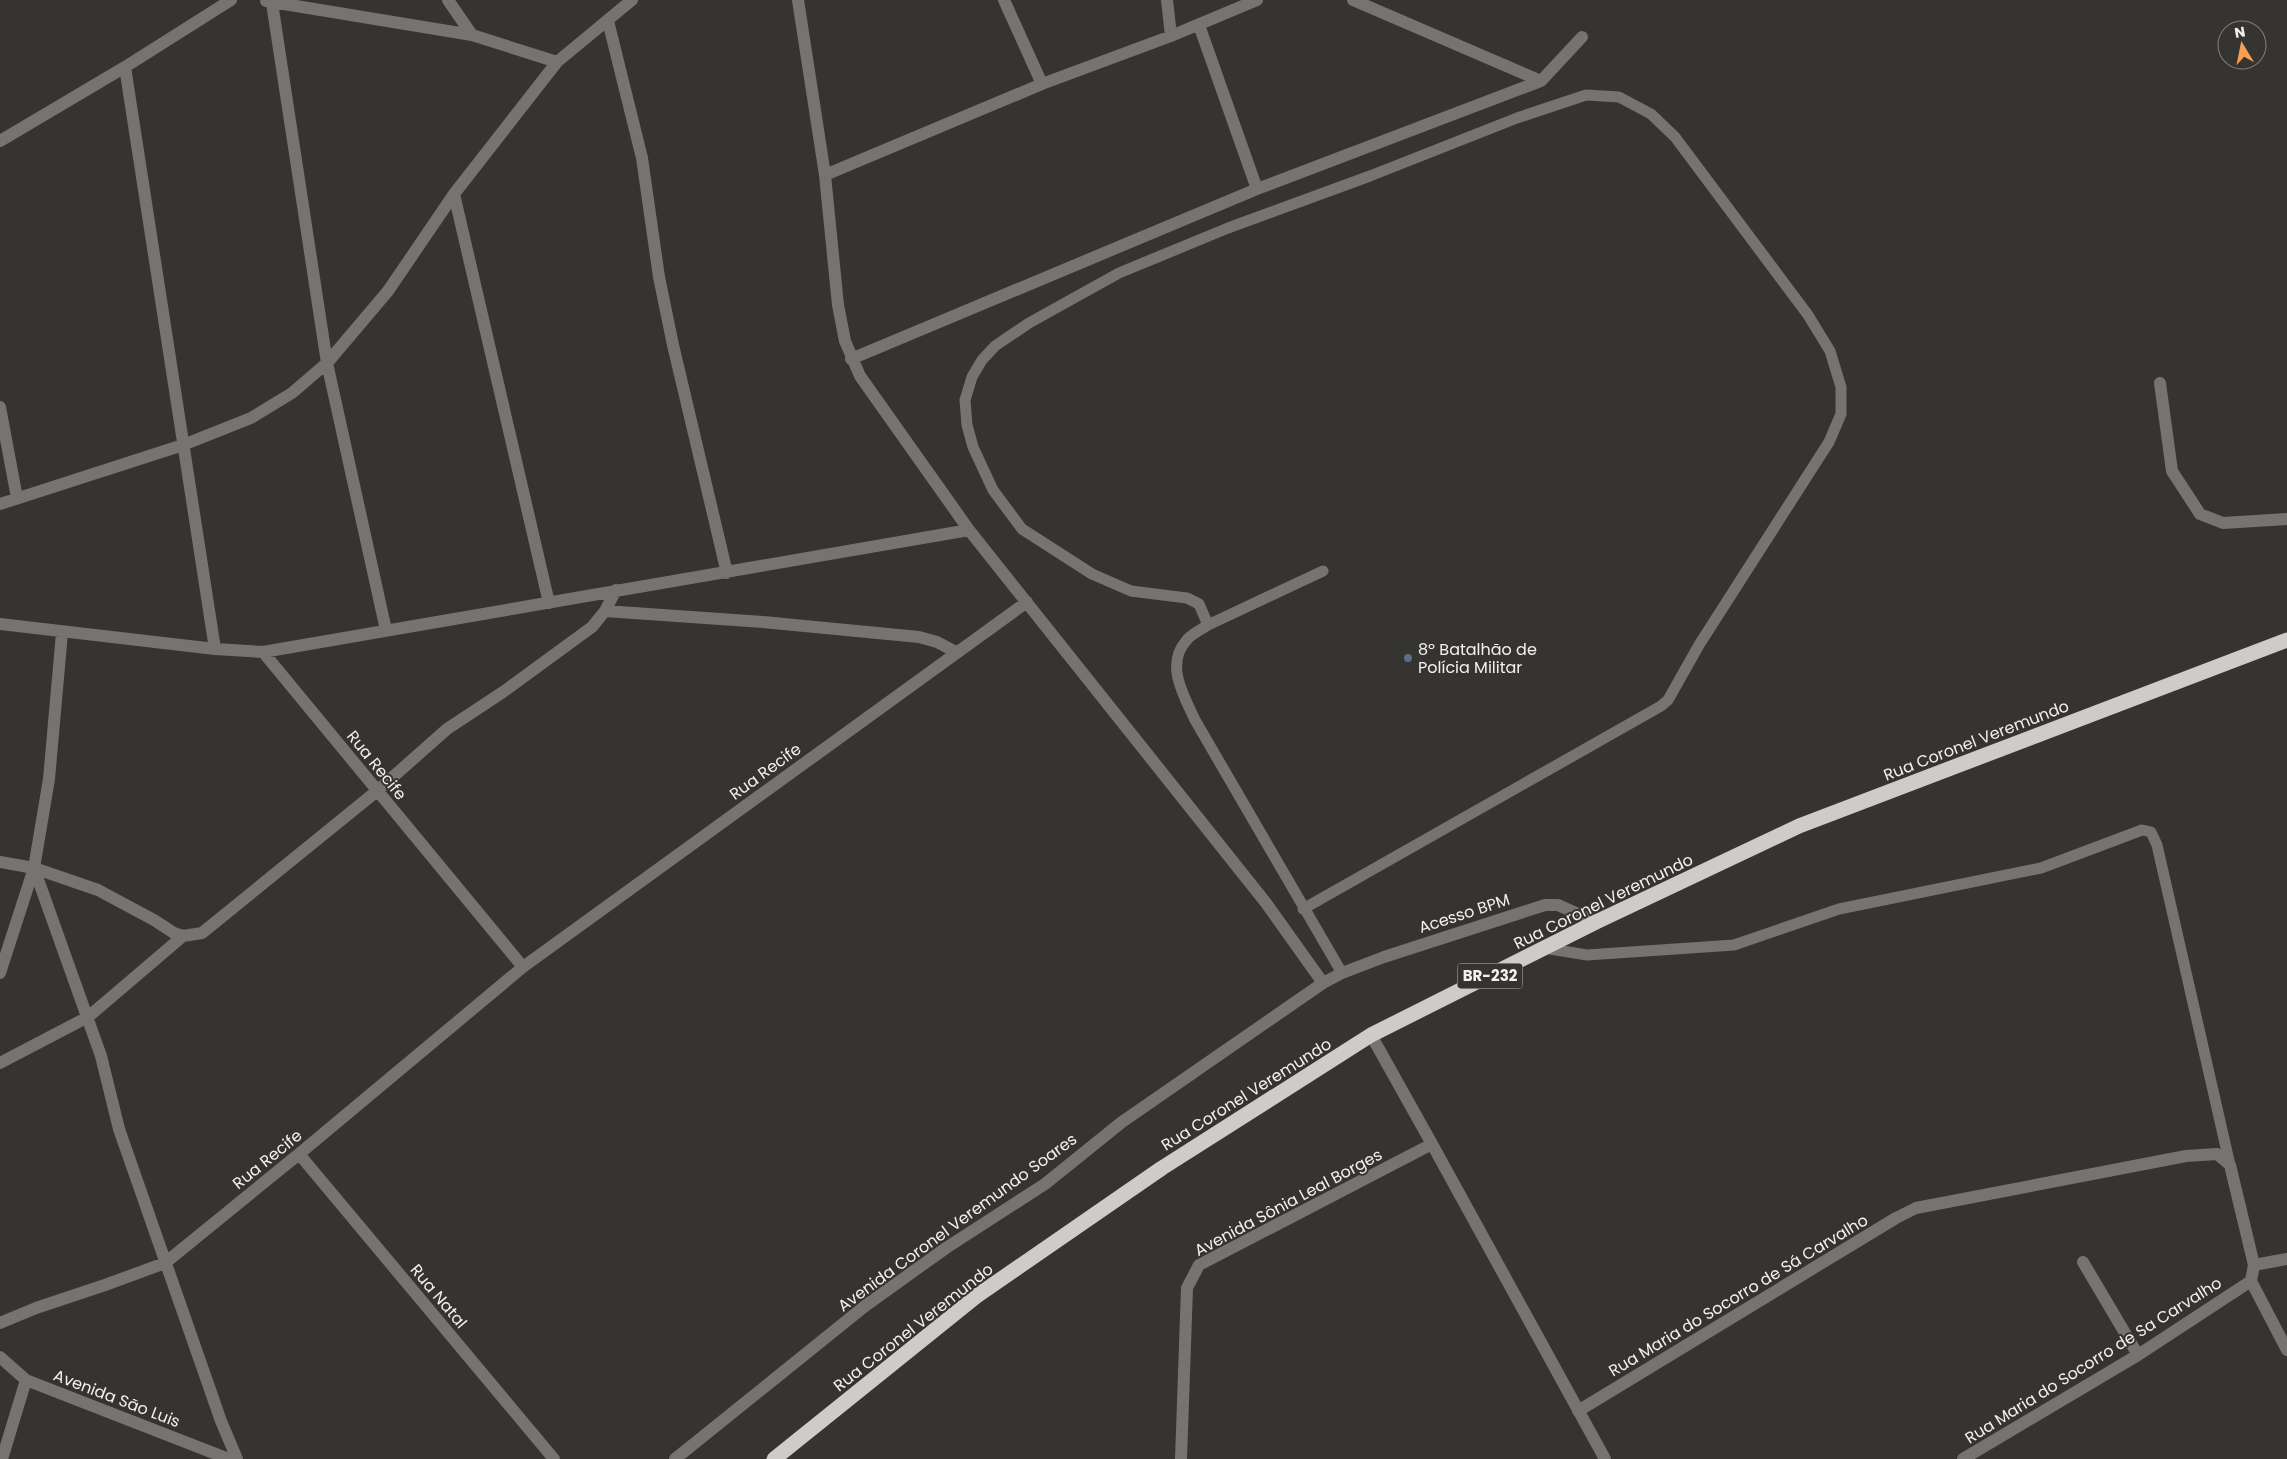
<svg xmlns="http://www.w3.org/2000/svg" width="2287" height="1459" viewBox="0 0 2287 1459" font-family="Poppins,sans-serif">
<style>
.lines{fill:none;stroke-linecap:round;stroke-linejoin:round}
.lane{stroke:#767473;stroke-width:11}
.street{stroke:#767473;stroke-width:12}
.highway{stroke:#cfcbc8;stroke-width:15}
.service-dot{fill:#5c6f8a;stroke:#363431;stroke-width:2}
.labels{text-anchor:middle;stroke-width:4;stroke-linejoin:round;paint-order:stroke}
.shield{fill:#363431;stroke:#bab8b6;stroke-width:1}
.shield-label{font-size:15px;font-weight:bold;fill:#f2f1ef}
.poi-label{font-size:16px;fill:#f2f1ef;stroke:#363431;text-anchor:start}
.street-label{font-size:16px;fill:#f2f1ef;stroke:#363431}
</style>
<rect width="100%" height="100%" fill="#363431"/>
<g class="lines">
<path class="lane" d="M1208,625L1323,571
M1303,909L1661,706L1668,700L1699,645L1829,442L1841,414V387L1830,351L1808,315L1675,137L1651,114L1619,97L1586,95L1517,118L1370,176L1228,228L1119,273L1029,323L995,346L982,360L972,377L965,400L967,425L973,447L993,490L1022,529L1092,574L1131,591L1187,598L1199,604L1208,625C1201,630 1191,634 1186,641C1165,665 1184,696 1195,720L1342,973
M1544,948L1587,955L1734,945L1839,909L2041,868L2142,830L2151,832L2157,845L2230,1165"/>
<path class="street" d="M448,0L472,35
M798,0L825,175L838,305L845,341L860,376L969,530L1266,903L1323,983
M1004,0L1042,84
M1167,0L1171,36
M1353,0L1541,81
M266,1L472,35L557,62
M272,3L327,363L386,630
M608,21L642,158L659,277L673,345L727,573
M1199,25L1257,189
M125,67L215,649
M0,141L125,67L231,0
M825,175L1042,84L1171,36L1257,0
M454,194L549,603
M851,359L1257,189L1541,81L1582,37
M2160,383L2172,471L2200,514L2223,523L2287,519
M0,407L17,498
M0,504L183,445L251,418L292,393L327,363L388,291L454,194L557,62L632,0
M605,611L763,622L919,637L937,642L956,652
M0,624L215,649L263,652L969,530
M0,862L34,868L98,890L154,920L174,933L183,936L202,933L377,791L447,729L503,692L592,627L605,611L616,590
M34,868L101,1056L119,1129L221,1421L237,1459
M523,967L1027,602
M0,973L34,868L49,779L62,633
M1371,1035L1432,1144L1605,1459
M0,1063L88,1017L183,936
M299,1154L554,1459
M2083,1262L2138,1355
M2254,1265L2287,1259
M2251,1281L2287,1350
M0,1323L36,1308L105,1285L165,1263L299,1154L523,967L263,652
M0,1357L26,1380L229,1459
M1578,1411L1896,1218L1916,1208L2186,1156L2217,1154L2230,1165L2254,1265L2251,1281L2138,1355L1963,1459
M2,1459L26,1380
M675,1459L865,1306L946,1248L1045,1184L1122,1122L1323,983L1342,973L1384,957L1545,905H1558L1596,922
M1181,1459L1187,1288L1199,1265L1432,1144"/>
<path class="highway" d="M774,1459L978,1295L1162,1168L1371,1035L1596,922L1799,826L2287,640"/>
</g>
<circle class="service-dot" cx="1408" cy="658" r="5"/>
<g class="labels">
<rect class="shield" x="1457.5" y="963.5" width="65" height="25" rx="4"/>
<g class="shield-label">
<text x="1490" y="981">BR-232</text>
</g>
<g class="poi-label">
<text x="1418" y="655">8º Batalhão de<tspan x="1418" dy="18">Polícia Militar</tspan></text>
</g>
<g class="street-label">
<text transform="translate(1976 740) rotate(-21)" y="6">Rua Coronel Veremundo</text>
<text transform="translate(377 765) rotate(51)" y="6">Rua Recife</text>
<text transform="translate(765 771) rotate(-36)" y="6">Rua Recife</text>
<text transform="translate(1603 901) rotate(-26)" y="6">Rua Coronel Veremundo</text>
<text transform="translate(1464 913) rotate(-18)" y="6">Acesso BPM</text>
<text transform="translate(1246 1094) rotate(-32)" y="6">Rua Coronel Veremundo</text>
<text transform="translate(267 1159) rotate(-39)" y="6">Rua Recife</text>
<text transform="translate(1288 1202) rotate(-28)" y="6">Avenida Sônia Leal Borges</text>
<text transform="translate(957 1222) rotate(-36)" y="6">Avenida Coronel Veremundo Soares</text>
<text transform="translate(1738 1295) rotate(-31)" y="6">Rua Maria do Socorro de Sá Carvalho</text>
<text transform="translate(439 1296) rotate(50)" y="6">Rua Natal</text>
<text transform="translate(913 1327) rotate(-38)" y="6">Rua Coronel Veremundo</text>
<text transform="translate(2093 1360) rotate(-32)" y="6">Rua Maria do Socorro de Sa Carvalho</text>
<text transform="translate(117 1398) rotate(21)" y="6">Avenida São Luis</text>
</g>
</g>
<g transform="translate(2242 45) rotate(350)"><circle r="24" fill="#363431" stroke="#81807d"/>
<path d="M0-4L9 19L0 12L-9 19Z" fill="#fb9e52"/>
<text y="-8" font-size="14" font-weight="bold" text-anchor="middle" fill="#f2f1ef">N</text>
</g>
</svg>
